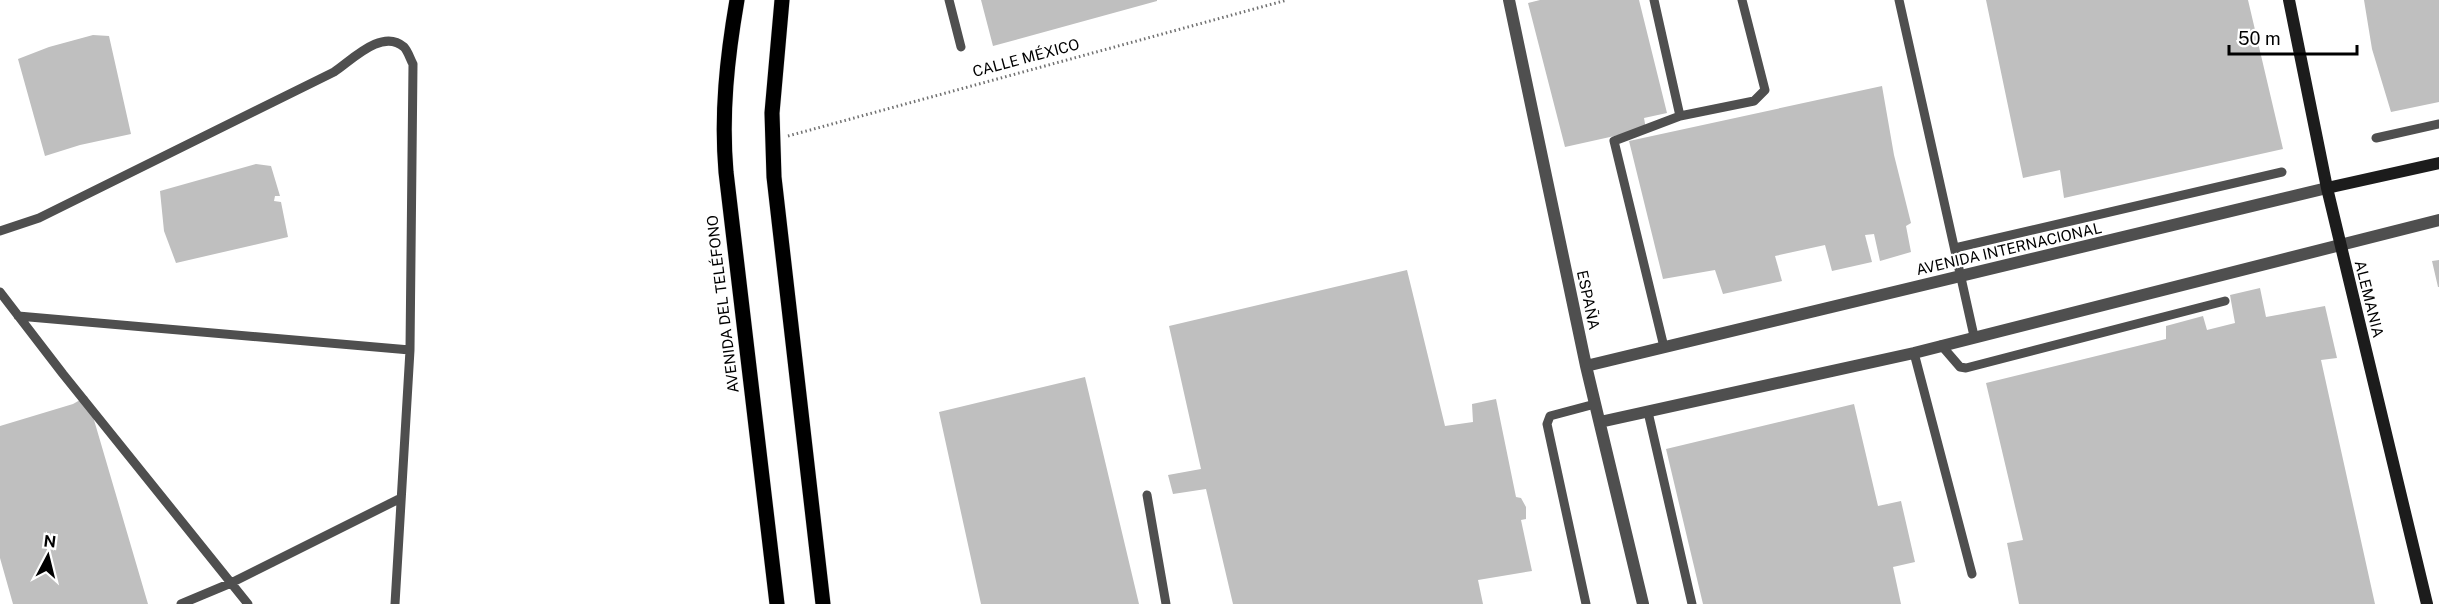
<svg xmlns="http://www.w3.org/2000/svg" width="2439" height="604" viewBox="0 0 2439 604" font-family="'Public Sans',sans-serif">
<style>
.building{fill:#bfbfbf}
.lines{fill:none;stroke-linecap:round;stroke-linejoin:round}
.primary-casing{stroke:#dbdbdb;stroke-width:16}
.path{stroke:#717171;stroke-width:3;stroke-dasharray:1.5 3;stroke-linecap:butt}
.service{stroke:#4f4f4f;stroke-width:9}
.minor{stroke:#4f4f4f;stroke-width:12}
.secondary{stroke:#1c1c1c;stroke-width:12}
.primary{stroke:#000;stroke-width:15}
.labels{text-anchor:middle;stroke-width:4.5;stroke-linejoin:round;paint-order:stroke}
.street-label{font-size:15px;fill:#000;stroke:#fff}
</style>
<rect width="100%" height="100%" fill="#fff"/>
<path class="building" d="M981,0H1157V1L993,46Z
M1540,0H1639L1667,113L1644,118L1646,129L1565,147L1528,3Z
M1986,0H2248L2283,149L2064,198L2060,170L2023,178Z
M2364,0H2439V102L2391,112L2372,49Z
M93,35L109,36L131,134L80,145L45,156L18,59L49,47Z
M1882,86L1894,155L1911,223L1906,226L1911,252L1880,261L1874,234L1865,235L1872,262L1832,271L1825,245L1775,256L1782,281L1723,294L1715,270L1663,279L1629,141Z
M256,164L271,166L280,196H275L274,201L281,202L288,237L176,263L164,231L160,191Z
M2439,260V287H2438L2432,261Z
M1407,270L1445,426L1473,422L1472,404L1496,399L1516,497L1521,498L1526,507V519L1521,520L1532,571L1478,580L1483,604H1233L1206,489L1173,494L1168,475L1201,469L1169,326Z
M2260,288L2266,317L2325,306L2337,358L2321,360L2375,604H2019L2007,543L2023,540L1986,383L2166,339V326L2203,316L2207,330L2235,323L2230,295Z
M1085,377L1139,604H981L939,412Z
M87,396L148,604H13L0,558V426L73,404Z
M1854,404L1878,506L1901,501L1915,562L1893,567L1901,604H1703L1666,449Z"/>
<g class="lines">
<g class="primary-casing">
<path id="primary" d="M737,0C727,58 721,114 726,172L777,604
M782,0L772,113L774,177L823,604"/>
</g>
<path class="path" d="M788,136L1287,0"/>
<path class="service" d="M949,0L961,47
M1654,0L1680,116
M1899,0L1974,336
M2376,138L2439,124
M0,231L39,218L334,72C352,60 382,28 404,47C408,51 410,59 413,64L410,350L395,604
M1955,248L2282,172
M0,292L63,374L248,604
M18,316L410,350
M1941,345L1960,367L1966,368L2225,301
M1664,347L1614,141L1680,116L1754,101L1765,90L1742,0
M1914,353L1972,574
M1648,412L1692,604
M1147,495L1166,604
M181,604L231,583L401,498
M1586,604L1547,424L1550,416L1595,404"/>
<path class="minor" d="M1509,0L1586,366L1643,604
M1586,366L2327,188
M1600,422L1914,353L2439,220"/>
<path class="secondary" d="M2289,0L2327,188L2427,604
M2327,188L2439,163"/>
<use href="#primary" class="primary"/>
</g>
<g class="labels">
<g class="street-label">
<text transform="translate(1026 58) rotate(-15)" y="5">CALLE MÉXICO</text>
<text transform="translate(2009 249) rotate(-13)" y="5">AVENIDA INTERNACIONAL</text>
<text transform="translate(2369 299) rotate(76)" y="5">ALEMANIA</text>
<text transform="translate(1588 300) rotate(78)" y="5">ESPAÑA</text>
<text transform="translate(723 304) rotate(-97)" y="5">AVENIDA DEL TELÉFONO</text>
</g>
</g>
<g transform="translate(48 556) rotate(7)" stroke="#ffffff" stroke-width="4.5" paint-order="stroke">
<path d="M0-4.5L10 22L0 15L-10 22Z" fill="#000000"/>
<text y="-9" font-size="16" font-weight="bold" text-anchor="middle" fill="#000000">N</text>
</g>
<path d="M2229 45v9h128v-9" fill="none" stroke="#000000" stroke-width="3"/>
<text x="2238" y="45" font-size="18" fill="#000000" stroke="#ffffff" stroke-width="4.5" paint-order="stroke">50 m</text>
</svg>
